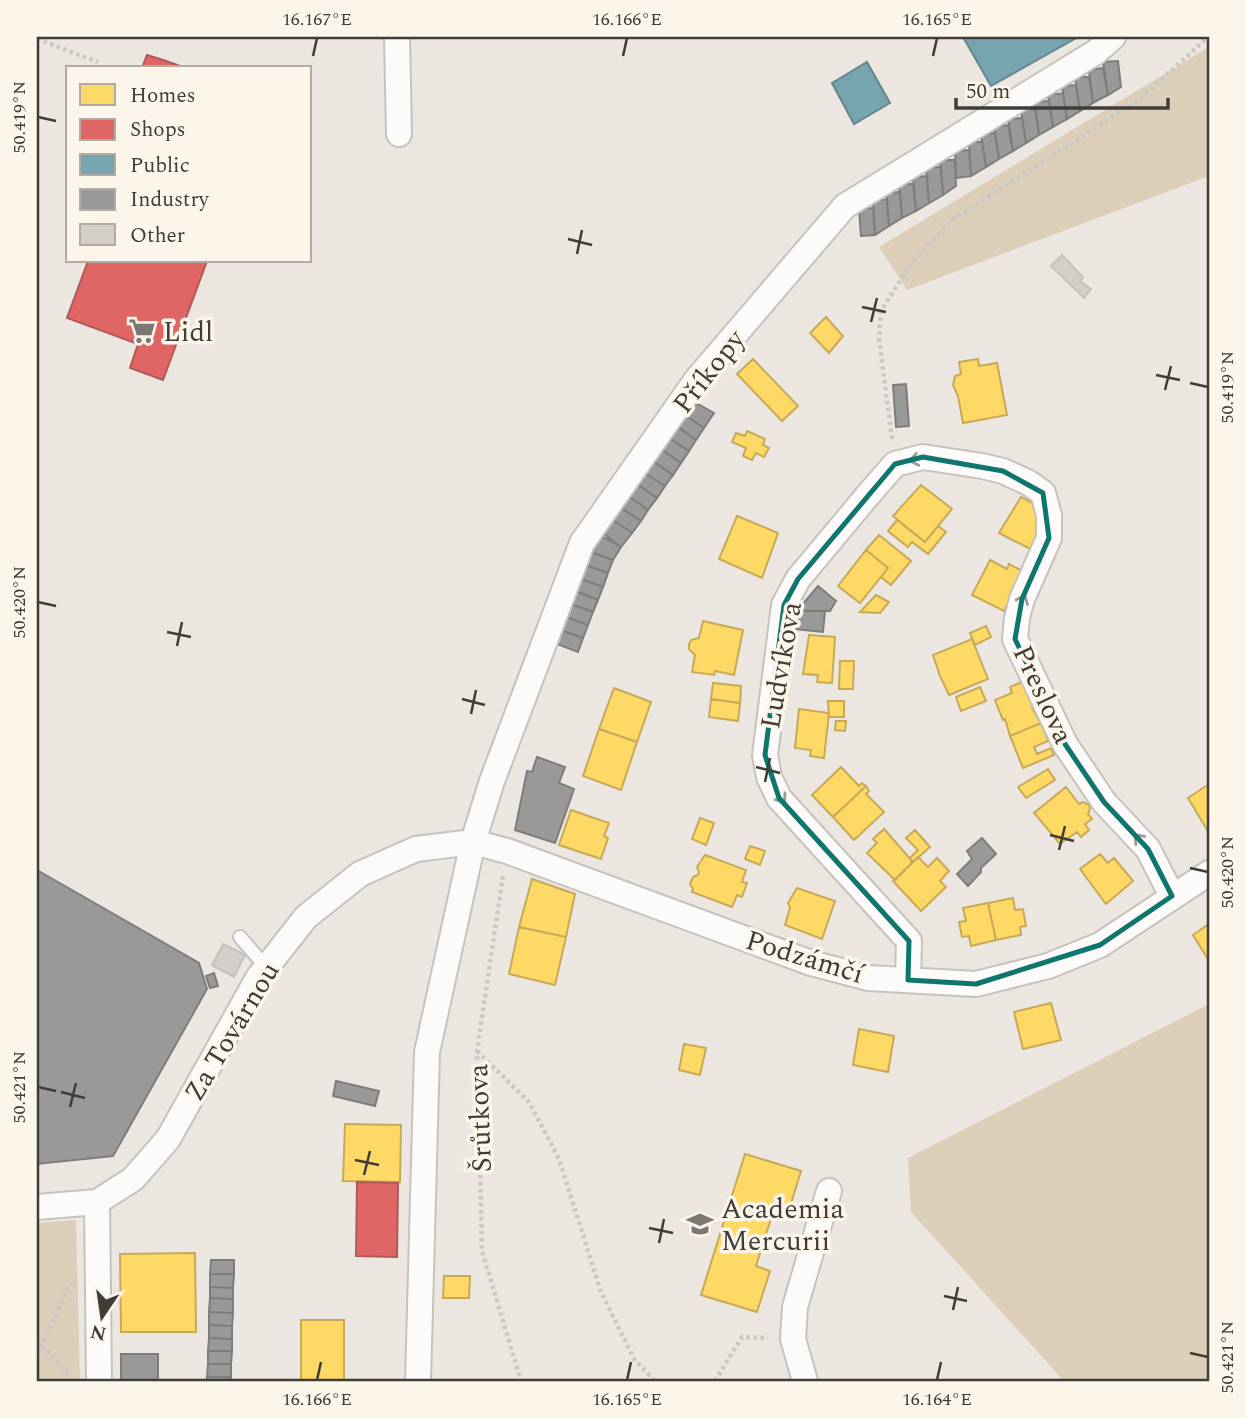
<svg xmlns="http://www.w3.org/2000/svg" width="1246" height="1418" viewBox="0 0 1246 1418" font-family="Spectral,serif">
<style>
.green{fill:#ddceb9}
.homes{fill:#ffd966;stroke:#c6aa58;stroke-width:2}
.shops{fill:#e06666;stroke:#b05a58;stroke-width:2}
.public{fill:#76a5af;stroke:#66868b;stroke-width:2}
.industry{fill:#999;stroke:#7e7d7c;stroke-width:2}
.building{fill:#d2cfca;stroke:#c5c2bd;stroke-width:2}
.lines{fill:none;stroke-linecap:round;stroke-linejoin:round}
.service-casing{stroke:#c6c2bd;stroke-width:16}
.minor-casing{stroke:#c6c2bd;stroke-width:28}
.path{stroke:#c9c8c6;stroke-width:4.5;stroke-dasharray:3.5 3.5;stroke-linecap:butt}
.service{stroke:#fcfbfa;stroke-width:12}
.minor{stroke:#fcfbfa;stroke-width:24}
.oneway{stroke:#9e9c99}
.marked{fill:none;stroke:#0f766e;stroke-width:5;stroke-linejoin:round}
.ticks{fill:none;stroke:#403d38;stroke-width:2.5}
.labels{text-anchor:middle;stroke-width:7;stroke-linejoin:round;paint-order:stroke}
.poi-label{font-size:28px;fill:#403d38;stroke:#fcf5e9;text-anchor:start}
.street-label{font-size:28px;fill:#403d38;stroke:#fcf5e9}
.neatline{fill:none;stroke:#403d38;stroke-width:2.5}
.ticks-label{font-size:18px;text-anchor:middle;fill:#403d38}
</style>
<rect width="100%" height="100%" fill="#ebe6e0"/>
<path class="green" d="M1209,47V176L907,290L879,247Z
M1209,1004V1381H1064L911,1212L908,1158Z
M76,1220L80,1381H37V1223Z"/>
<path class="homes" d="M826,317L843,336L829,353L810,333Z
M753,359L798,406L782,421L737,374Z
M978,359L979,366L997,363L1007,415L963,423L958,396L953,385L955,376L961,374L959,362Z
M747,431L765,439L763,445L769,448L764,457L756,453L752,460L743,456L746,448L732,442L736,433L745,436Z
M921,485L952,509L925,542L893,516Z
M1021,497L1055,515L1036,552L999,533Z
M737,516L778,533L762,578L719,559Z
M897,520L925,542L938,526L946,532L928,554L912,542L908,547L888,531Z
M879,535L911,561L891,585L881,577L888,568L866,550Z
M866,550L888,568L860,603L838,586Z
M990,560L1007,569L1009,564L1024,572L1004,611L972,595Z
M876,595L889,602L880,613L860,612Z
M703,621L743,630L734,675L715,671L714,675L692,672L695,655L689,649V644L691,640L699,638Z
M986,626L991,637L975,645L970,633Z
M809,635L835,637L832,683L817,682L818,675L803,674Z
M972,639L988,679L949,695L940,676L933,655Z
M840,661H854L853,689H839Z
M1024,681L1034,707L1032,708L1041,723L1010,736L1005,719L1003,720L995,700L1012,693L1010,687Z
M713,683L741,686L740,703L711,699Z
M980,687L986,701L961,711L956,697Z
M614,688L651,702L637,742L599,729Z
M711,699L740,703L738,721L709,717Z
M828,701H844V717H829Z
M799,709L829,713L824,758L810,756L811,750L795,748Z
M836,721H846L845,731L835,730Z
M1041,723L1048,741L1034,747L1037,754L1051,748L1054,755L1023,768L1010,736Z
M599,729L637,742L621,790L583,776Z
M841,767L859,786L862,783L866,786L833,817L812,795Z
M1048,769L1055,780L1026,798L1018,787Z
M1209,784V833L1188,798Z
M866,786L869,791L866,794L884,812L854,840L833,817Z
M1066,787L1079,804L1083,802L1089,805L1090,809L1088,814L1092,819L1085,824L1089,830L1081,837L1077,832L1060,844L1034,813Z
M571,810L609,823L604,836L608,838L601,859L559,845Z
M700,818L714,823L706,845L692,839Z
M884,829L913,862L895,880L867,853L877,843L873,839Z
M915,830L930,847L912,863L910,858L918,850L906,838Z
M750,846L765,851L760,865L745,859Z
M1100,854L1108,863L1114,858L1133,881L1106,904L1080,869Z
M705,855L746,870L742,882L747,883L742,897L737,895L732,907L692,892L693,889L690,884L693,877L698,875L699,872L697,867Z
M918,857L928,867L937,858L949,871L940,881L946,887L921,911L893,881Z
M532,879L575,894L566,937L519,927Z
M797,888L835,901L822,939L785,925L790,908L788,903Z
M1013,898L1015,910L1023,909L1026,926L1020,927L1021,935L996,940L988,903Z
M988,903L996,940L971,946L969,936L962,937L959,922L966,921L963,908Z
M1209,924V961L1193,935Z
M519,927L566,937L555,985L509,974Z
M1051,1003L1061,1040L1023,1049L1014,1012Z
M859,1029L894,1036L888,1072L853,1065Z
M684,1044L706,1048L700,1075L679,1070Z
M345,1124L401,1125L400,1182L343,1181Z
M745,1154L801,1171L788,1213L774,1209L756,1266L770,1271L757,1312L701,1295Z
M195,1253L196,1332H121L120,1254Z
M444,1276H470L469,1298H443Z
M301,1320H344V1381H301Z"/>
<path class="shops" d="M147,55L163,60L186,68H142Z
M88,261H207L163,380L130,368L138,344L67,318Z
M357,1182L398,1183L397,1257L356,1256Z"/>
<path class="public" d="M963,37H1078L991,86Z
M867,62L890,103L854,124L832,83Z"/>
<path class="industry" d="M1118,61L1121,87L1108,95L1103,62Z
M1103,68L1108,95L1093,103L1089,70Z
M1075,77H1089L1093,103L1080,111Z
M1076,85L1080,111L1067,119L1062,86Z
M1063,93L1067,119L1053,127L1048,95Z
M1049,101L1053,127L1039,135L1035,102Z
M1035,108L1039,135L1026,143L1021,110Z
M1022,118L1026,143L1013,151L1008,119Z
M1008,125L1013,151L999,159L994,127Z
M995,133L999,159L986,167L981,135Z
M969,142H982L986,167L971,176Z
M969,150L971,176L956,178L955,151Z
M940,160H955L956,186L943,195Z
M941,167L943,195L929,203L926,168Z
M927,176L929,203L916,211L913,177Z
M899,184H913L916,211L902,218Z
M900,192L902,218L889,226L886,193Z
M887,199L889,226L875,235L873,201Z
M873,208L875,235L861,236L859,209Z
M906,384L909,426L896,427L893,385Z
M698,404L714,413L704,428L682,413L686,405Z
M682,413L704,428L696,440L674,424Z
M674,424L696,440L689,451L666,436Z
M666,436L689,451L681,463L658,447Z
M658,447L681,463L673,475L650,459Z
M650,459L673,475L665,486L641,471Z
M641,471L665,486L657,498L634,482Z
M634,482L657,498L648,510L626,494Z
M626,494L648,510L641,521L618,506Z
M618,506L641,521L632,533L610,518Z
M610,518L632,533L621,547L600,531Z
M598,534L621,547L613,560L588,551Z
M588,551L613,560L608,573L583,564Z
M583,564L608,573L603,587L578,578Z
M578,578L603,587L598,600L573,590Z
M818,586L836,601L830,611H797Z
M573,590L598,600L593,612L568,603Z
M568,603L593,612L588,625L564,616Z
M797,611H825L823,632L795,629Z
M564,616L588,625L583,638L558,629Z
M558,629L583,638L578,652L554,643Z
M537,757L565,767L559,783L574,789L555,843L515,830L527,771L532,772Z
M982,838L996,854L981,868V872L968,886L957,874L972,859L967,851Z
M37,870L199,963L207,989L113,1156L37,1164Z
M214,973L218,986L210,988L206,976Z
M336,1081L379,1091L375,1106L333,1096Z
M211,1260H234V1274H210Z
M210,1274H234L233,1288L210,1287Z
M210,1287L233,1288V1299L210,1298Z
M210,1298L233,1299V1313L209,1312Z
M209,1312L233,1313L232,1326L209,1325Z
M209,1325L232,1326V1339L209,1338Z
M209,1338L232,1339V1351H208Z
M208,1351H232L231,1364H208Z
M121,1354H158V1381H121Z
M208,1364H231V1377H207Z
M207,1377H231V1381H207Z"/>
<path class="building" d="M1062,255L1083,277L1080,281L1091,289L1084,298L1051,266Z
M223,944L245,955L234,977L212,965Z"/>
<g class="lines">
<g class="service-casing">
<path id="service" d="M240,937L266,967"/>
</g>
<g class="minor-casing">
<path id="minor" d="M397,37L399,134
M908,980L909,941L779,798L769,777L765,755L784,605L798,579L868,495L895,464L923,457L982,466L1003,471L1029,483L1043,493L1049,515V538L1022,599L1017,618L1015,639L1065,744L1104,802L1148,849L1172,896
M97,1202L99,1381
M37,1207L97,1202L133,1179L168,1139L258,978L306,917L360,874L416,849L473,842L507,851L811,963L868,978L976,984L1048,966L1100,945L1209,873
M418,1381L427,1052L473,842L492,781L582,543L697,379L845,206L1096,52L1113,37
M805,1381L793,1339L795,1307L829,1191"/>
</g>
<path class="path" d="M37,39L98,62
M892,439L879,338L881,311L912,262L953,219L1139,100L1208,37
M503,876L477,1051L482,1251L521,1381
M477,1051L529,1102L559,1159L601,1292L634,1359L655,1381
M37,1341L72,1378
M37,1354L71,1282
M715,1381L742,1337L768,1338"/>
<use href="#service" class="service"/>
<use href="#minor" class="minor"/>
</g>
<defs><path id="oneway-chevron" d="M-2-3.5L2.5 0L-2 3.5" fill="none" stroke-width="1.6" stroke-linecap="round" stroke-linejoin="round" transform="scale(1.75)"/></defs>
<g class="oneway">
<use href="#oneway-chevron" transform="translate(914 460) rotate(169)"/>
<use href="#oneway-chevron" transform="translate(1023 599) rotate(-69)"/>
<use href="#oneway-chevron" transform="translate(782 799) rotate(55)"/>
<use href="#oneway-chevron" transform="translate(1138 838) rotate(-133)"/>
</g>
<path class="marked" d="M923,457L1003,471L1043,493L1049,538L1022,599L1015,639L1065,744L1104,802L1148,849L1172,896L1100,945L976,984L908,980L909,941L779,798L765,755L784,605L798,579L895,464Z"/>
<path class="ticks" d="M313,56L317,38M623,56L627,38M933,56L937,38M38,117L56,121M568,239L592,245M577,254L582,230M862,307L886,312M871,322L877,298M1156,375L1180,380M1190,383L1208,387M1165,390L1171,366M38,602L56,606M167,632L191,637M177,646L182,622M462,699L485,705M471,714L476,690M756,767L780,773M765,782L770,758M1050,835L1074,841M1059,850L1065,826M1190,868L1208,872M38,1087L56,1091M61,1092L85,1098M70,1107L76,1083M355,1160L379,1165M364,1175L370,1151M649,1228L673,1233M659,1243L664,1219M944,1296L967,1301M953,1310L958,1287M1190,1353L1208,1357M317,1380L321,1362M627,1380L631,1362M937,1380L941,1362"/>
<defs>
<g id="supermarket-bare" transform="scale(2.1)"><path d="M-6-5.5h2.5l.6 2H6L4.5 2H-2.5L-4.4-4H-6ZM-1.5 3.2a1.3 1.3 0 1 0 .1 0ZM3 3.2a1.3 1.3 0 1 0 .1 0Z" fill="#7c7873" stroke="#fcf5e9" stroke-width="2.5" paint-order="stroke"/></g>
<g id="university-bare" transform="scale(2.1)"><path d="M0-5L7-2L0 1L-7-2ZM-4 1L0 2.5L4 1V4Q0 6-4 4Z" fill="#7c7873" stroke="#fcf5e9" stroke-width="2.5" paint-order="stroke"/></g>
</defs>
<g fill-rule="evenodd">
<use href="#supermarket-bare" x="142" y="331"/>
<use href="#university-bare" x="700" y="1224"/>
</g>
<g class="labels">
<g class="poi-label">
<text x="163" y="341">Lidl</text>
<text x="721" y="1218">Academia<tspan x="721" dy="32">Mercurii</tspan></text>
</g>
<g class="street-label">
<text transform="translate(708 371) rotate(-52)" y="10">Příkopy</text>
<text transform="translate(780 665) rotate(-80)" y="10">Ludvíkova</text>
<text transform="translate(1044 694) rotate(65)" y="10">Preslova</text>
<text transform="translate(805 956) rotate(17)" y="10">Podzámčí</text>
<text transform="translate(231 1031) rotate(-59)" y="10">Za Továrnou</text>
<text transform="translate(479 1118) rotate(-92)" y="10">Šrůtkova</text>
</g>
</g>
<rect width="1246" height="1418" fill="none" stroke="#fcf5e9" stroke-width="77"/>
<rect x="66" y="66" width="245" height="196" fill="#fcf5e9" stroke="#b1aba2" stroke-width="2"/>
<rect x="80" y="84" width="35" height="21" fill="#ffd966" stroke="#b1aba2" stroke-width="2"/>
<text x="130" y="102" font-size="21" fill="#403d38">Homes</text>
<rect x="80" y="119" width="35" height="21" fill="#e06666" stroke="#b1aba2" stroke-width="2"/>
<text x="130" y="136" font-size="21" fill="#403d38">Shops</text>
<rect x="80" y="154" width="35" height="21" fill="#76a5af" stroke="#b1aba2" stroke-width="2"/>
<text x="130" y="172" font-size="21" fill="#403d38">Public</text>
<rect x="80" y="189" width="35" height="21" fill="#999999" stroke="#b1aba2" stroke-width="2"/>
<text x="130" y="206" font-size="21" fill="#403d38">Industry</text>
<rect x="80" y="224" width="35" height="21" fill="#d2cfca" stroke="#b1aba2" stroke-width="2"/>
<text x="130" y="242" font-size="21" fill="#403d38">Other</text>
<g transform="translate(102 1317) rotate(193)" stroke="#fcf5e9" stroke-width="5" paint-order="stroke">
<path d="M0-5L12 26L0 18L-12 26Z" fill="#403d38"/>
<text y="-10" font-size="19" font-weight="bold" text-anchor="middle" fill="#403d38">N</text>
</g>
<path d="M956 98v10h212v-10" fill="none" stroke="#403d38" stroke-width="3.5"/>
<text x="966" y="98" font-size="21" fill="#403d38" stroke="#fcf5e9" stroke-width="5" paint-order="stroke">50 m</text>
<rect x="38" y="38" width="1170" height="1342" class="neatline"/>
<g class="ticks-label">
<text x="317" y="25">16.167°E</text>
<text x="627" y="25">16.166°E</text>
<text x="937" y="25">16.165°E</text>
<text transform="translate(19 117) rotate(-90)" y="6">50.419°N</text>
<text transform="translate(1227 387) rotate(-90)" y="6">50.419°N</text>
<text transform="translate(19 602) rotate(-90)" y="6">50.420°N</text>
<text transform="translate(1227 872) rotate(-90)" y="6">50.420°N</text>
<text transform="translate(19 1087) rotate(-90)" y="6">50.421°N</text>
<text transform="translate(1227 1357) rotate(-90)" y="6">50.421°N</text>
<text x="317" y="1405">16.166°E</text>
<text x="627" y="1405">16.165°E</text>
<text x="937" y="1405">16.164°E</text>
</g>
</svg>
